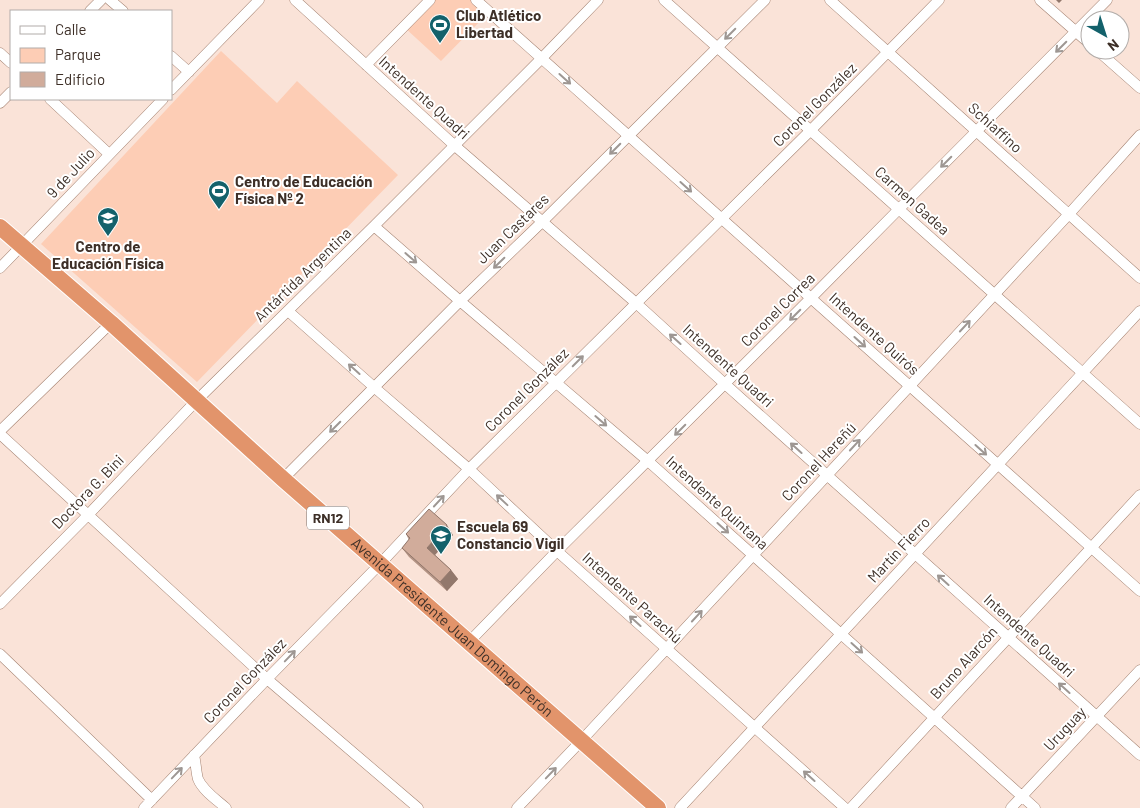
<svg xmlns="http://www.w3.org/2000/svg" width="1140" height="808" viewBox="0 0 1140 808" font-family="Barlow,sans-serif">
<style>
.green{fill:#fdcdb5}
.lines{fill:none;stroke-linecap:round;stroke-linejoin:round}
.minor-casing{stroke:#a38170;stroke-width:11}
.trunk-casing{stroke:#fff;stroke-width:18}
.minor{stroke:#fff;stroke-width:10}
.trunk{stroke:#e2946b;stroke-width:16}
.wall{fill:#b49485}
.shaded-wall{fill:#92786c}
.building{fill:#d1ac9b;stroke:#92786c}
.oneway{stroke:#9e9793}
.labels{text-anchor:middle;stroke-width:4;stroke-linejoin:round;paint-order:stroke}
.shield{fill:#fff;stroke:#776d68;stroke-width:1}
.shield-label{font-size:14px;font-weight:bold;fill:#3d2f27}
.poi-label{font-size:15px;font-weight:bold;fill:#3d2f27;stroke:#fff;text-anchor:start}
.street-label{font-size:15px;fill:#3d2f27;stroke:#fff}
</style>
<rect width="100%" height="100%" fill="#fae3d8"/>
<path class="green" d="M430,0H476L489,12L441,61L404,27Z
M221,51L277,103L297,81L398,175L197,382L41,244Z"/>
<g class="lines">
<g class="minor-casing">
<path id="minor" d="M110,0L123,11
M295,0L454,145L636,303L725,384L1140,755
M476,0L1140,591
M664,0L1140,424
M830,0L1140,278
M1040,0L1090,44
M90,11L101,0
M1097,50L1140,88
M0,53L11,63
M171,56L189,72
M366,65L430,0
M171,90L259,0
M50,99L109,154
M0,103L11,92
M374,226L460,301L648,461L1035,808
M0,268L163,99
M288,311L375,388L469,469L557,551L845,808
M0,431L111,323
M0,434L267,679L418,808
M283,479L460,301L542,222L765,0
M0,604L88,515L197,400L374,226L542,58L598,0
M469,642L557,551L811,298L899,209L1107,0
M0,654L152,800
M194,755C196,763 196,772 198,779C203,791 217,800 226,808
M144,808L267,679L380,564L469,469L810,131L939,0
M517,808L581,741L1069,214L1140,135
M680,808L1140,311
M851,808L1140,495
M1011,808L1140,670"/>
</g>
<g class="trunk-casing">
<g id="trunk">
<path id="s1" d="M0,227L111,323L283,479L658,808"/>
</g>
</g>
<use href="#minor" class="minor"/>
<use href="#trunk" class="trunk"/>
</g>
<path class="wall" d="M406,534L453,535L435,555L451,570L458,579L447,591L409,557L402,548L409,540Z"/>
<path class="shaded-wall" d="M1056,0H1062L1059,3Z
M447,525L453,535L433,557L427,548Z
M451,570L458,579L447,591L440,582Z"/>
<path class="building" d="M429,509L447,525L427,548L451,570L440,582L402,548L410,538L406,534Z"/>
<defs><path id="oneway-shaft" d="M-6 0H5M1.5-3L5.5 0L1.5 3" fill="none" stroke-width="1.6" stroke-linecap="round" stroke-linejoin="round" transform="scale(1.25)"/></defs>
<g class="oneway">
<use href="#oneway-shaft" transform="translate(730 34) rotate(135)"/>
<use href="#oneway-shaft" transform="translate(1061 47) rotate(135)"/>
<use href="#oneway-shaft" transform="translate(565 79) rotate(42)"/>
<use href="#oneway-shaft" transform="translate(615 149) rotate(135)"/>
<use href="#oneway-shaft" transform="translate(946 162) rotate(135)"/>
<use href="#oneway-shaft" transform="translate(686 187) rotate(42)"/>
<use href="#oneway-shaft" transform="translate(411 258) rotate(41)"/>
<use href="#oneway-shaft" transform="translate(499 263) rotate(136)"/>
<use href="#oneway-shaft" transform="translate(795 315) rotate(135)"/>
<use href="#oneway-shaft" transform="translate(965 326) rotate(-47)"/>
<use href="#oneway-shaft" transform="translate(675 339) rotate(-138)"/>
<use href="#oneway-shaft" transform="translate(860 342) rotate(42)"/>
<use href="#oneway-shaft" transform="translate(578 361) rotate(-45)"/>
<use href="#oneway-shaft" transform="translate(354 369) rotate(-138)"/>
<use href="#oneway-shaft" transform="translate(601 421) rotate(41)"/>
<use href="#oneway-shaft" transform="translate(335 427) rotate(135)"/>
<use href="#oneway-shaft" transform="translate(680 430) rotate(135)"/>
<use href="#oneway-shaft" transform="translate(855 445) rotate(-47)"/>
<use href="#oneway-shaft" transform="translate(796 448) rotate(-138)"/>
<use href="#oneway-shaft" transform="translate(981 450) rotate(42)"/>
<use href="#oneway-shaft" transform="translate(502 500) rotate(-137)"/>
<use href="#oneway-shaft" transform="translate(439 501) rotate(-47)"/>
<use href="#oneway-shaft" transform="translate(723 528) rotate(42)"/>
<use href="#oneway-shaft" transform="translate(943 580) rotate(-138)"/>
<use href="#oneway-shaft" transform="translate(697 616) rotate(-47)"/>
<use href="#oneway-shaft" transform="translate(635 621) rotate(-138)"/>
<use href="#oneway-shaft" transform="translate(857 648) rotate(42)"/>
<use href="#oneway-shaft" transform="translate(290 656) rotate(-46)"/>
<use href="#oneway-shaft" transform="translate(1064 688) rotate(-138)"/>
<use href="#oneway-shaft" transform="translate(177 773) rotate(-46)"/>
<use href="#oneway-shaft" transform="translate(551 773) rotate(-46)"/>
<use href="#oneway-shaft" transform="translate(809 776) rotate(-138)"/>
</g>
<defs>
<g id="stadium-pin" transform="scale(1.125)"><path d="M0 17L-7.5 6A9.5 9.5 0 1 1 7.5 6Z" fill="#13616b" stroke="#fff"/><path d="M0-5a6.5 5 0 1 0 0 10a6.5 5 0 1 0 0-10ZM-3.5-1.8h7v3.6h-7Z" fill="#fff"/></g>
<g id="school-pin" transform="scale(1.125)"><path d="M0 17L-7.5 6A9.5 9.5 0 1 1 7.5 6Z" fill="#13616b" stroke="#fff"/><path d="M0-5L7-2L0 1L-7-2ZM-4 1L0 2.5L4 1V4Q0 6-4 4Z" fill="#fff"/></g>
</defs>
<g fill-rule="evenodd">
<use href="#stadium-pin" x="440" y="25"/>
<use href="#stadium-pin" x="219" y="191"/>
<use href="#school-pin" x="108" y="218"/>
<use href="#school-pin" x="441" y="536"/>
</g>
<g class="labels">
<rect class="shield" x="307" y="506.5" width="42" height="23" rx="4"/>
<g class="shield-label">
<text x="328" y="523">RN12</text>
</g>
<g class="poi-label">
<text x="456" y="21">Club Atlético<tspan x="456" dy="17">Libertad</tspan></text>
<text x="235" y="187">Centro de Educación<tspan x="235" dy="17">Física Nº 2</tspan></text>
<text x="108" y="252" text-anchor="middle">Centro de<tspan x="108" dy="17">Educación Física</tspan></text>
<text x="457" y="532">Escuela 69<tspan x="457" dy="17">Constancio Vigil</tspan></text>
</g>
<g class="street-label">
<text transform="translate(424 98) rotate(42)" y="5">Intendente Quadri</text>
<text transform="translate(815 105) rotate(-45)" y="5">Coronel González</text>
<text transform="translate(995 128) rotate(42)" y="5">Schiaffino</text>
<text transform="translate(71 173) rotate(-47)" y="5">9 de Julio</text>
<text transform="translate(912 201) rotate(42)" y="5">Carmen Gadea</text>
<text transform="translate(513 229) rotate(-44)" y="5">Juan Castares</text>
<text transform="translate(303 275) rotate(-44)" y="5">Antártida Argentina</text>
<text transform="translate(778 310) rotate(-45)" y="5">Coronel Correa</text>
<text transform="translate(874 334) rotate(42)" y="5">Intendente Quirós</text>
<text transform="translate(728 366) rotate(42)" y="5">Intendente Quadri</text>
<text transform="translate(527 390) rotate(-45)" y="5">Coronel González</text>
<text transform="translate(819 462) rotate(-47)" y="5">Coronel Hereñú</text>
<text transform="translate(88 492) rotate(-46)" y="5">Doctora G. Bini</text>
<text transform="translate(717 503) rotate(42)" y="5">Intendente Quintana</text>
<text transform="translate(899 550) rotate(-47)" y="5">Martín Fierro</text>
<text transform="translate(632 598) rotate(42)" y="5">Intendente Parachú</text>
<text dy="5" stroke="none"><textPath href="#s1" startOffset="604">Avenida Presidente Juan Domingo Perón</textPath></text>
<text transform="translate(1029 636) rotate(42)" y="5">Intendente Quadri</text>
<text transform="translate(964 663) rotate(-48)" y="5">Bruno Alarcón</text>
<text transform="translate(245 681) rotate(-46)" y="5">Coronel González</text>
<text transform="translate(1065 729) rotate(-47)" y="5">Uruguay</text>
</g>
</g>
<rect x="10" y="10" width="162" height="90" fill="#ffffff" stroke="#b1aca9"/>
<rect x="20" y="26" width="25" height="8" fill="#ffffff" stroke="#b1aca9"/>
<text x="55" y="35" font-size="15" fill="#3d2f27">Calle</text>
<rect x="20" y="48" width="25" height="15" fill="#fdcdb5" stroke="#b1aca9"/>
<text x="55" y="60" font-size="15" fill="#3d2f27">Parque</text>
<rect x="20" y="72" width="25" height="15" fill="#d1ac9b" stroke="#b1aca9"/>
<text x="55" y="85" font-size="15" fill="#3d2f27">Edificio</text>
<g transform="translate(1105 35) rotate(141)"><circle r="24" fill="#ffffff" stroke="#b1aca9"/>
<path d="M0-4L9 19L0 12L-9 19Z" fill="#13616b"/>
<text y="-8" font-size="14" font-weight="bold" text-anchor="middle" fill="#3d2f27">N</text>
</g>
</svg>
